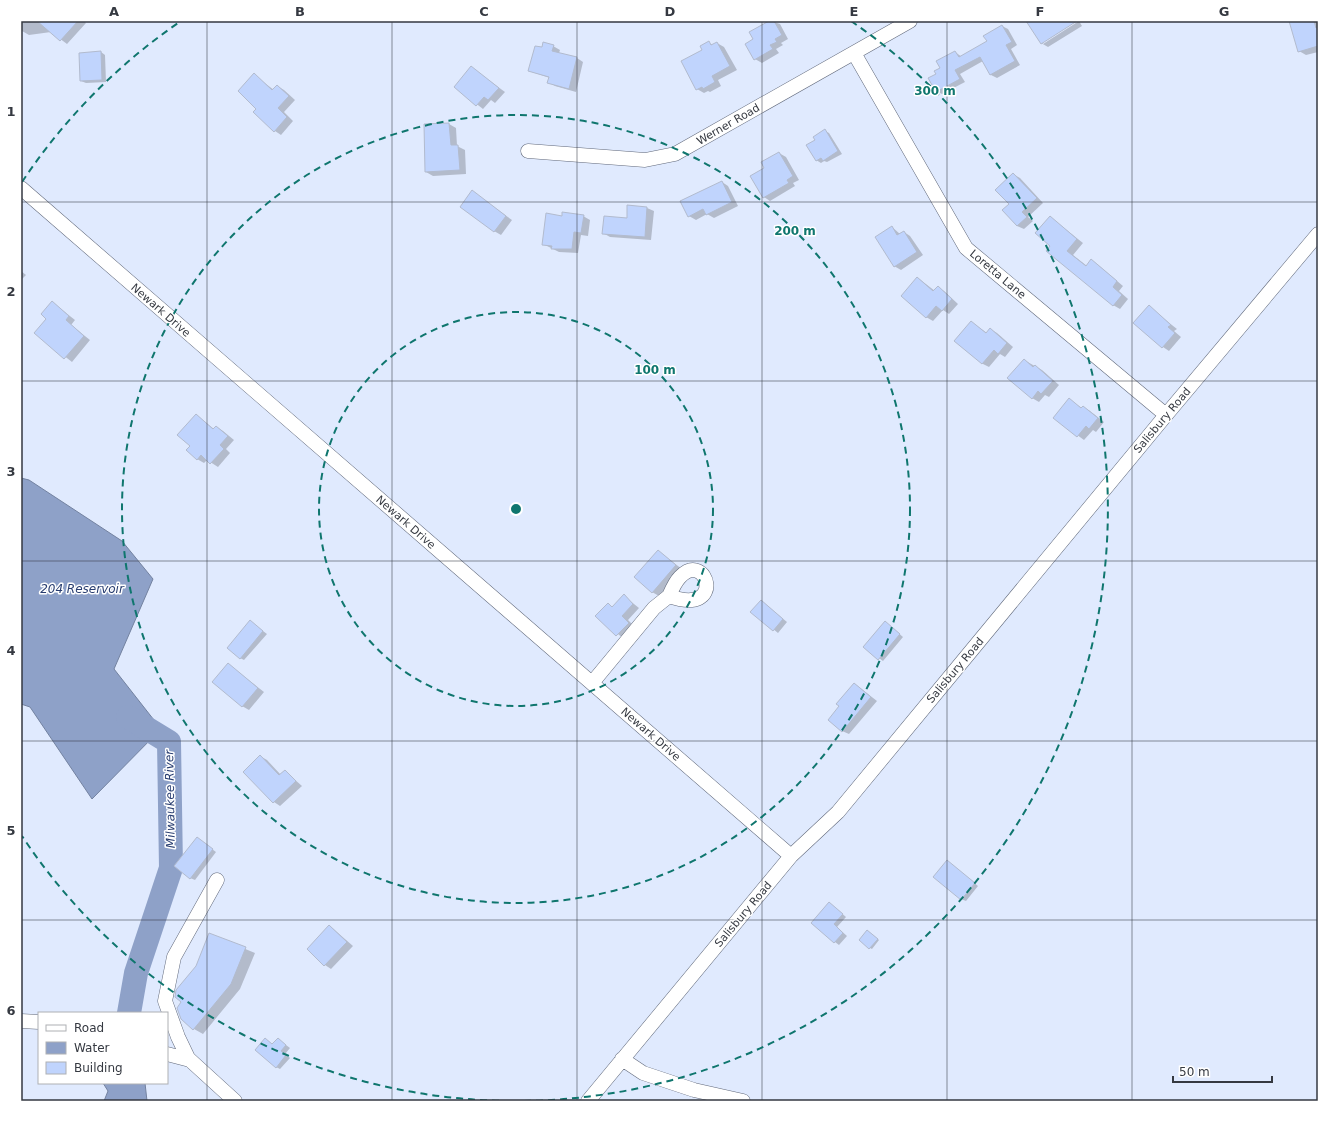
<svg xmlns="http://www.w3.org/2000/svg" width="1339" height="1122" viewBox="0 0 1339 1122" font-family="'DejaVu Sans',sans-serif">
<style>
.water{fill:#8ea1c8;stroke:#7382a0}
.shadow{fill:#0003}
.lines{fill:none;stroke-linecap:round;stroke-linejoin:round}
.river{stroke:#8ea1c8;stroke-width:24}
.building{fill:#c0d4fd;stroke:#b2bbce}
.minor-casing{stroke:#61697b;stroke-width:15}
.minor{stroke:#fff;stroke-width:14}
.grid{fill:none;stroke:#353941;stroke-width:1;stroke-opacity:0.55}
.ring{fill:none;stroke:#0f766e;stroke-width:2;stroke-dasharray:7 5}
.labels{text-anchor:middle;stroke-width:3;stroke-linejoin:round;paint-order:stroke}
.street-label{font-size:11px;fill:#353941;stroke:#fff}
.water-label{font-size:12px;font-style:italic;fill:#283d70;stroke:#fff}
.centre{fill:#0f766e;stroke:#fff;stroke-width:2}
.ring-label{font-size:12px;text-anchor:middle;font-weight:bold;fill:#0f766e;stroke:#fff;stroke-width:3;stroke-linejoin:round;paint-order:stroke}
.neatline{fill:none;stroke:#353941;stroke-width:1.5}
.grid-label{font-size:13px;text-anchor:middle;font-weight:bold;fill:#353941}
</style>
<rect width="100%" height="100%" fill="#e0eafe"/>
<path class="water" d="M21,478L29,480L122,541L153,579L114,669L161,729L92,799L30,707L21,704Z
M103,1083H145L147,1101H104L108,1091Z"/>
<path class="shadow" d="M22,21H84L86,23L67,44L51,32L29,35L22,31Z
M771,21L780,24L788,39L781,43L783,45L776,49L779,53L762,63L755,59L754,40Z
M1027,21H1075L1043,42V44L1079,21L1082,26L1048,47L1041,43Z
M1290,21H1318V52L1306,55L1299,51Z
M1002,26L1008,29L1017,45L1011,49L1020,65L997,78L991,75L983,61L960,74L965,82L942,94L936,91L937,75L955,52L962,57L988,41Z
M709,43L713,45L717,43L724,47L737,70L718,80L721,86L710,92L708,91L704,93L697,89L703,50Z
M553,46L560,50L559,53L577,58L583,62L576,92L555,86L549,82L550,78L529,71L543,49Z
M101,52L105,55L106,82L86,83L81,81Z
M472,68L505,92L495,103L491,100L483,109L455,87Z
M254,75L274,90L277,86L284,90L295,100L284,112L293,121L281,135L275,131L258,108Z
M449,124L456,128L457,146L465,150L466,174L433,176L426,172L425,125Z
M825,131L829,133L842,154L827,162L824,161L821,163L816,160V141Z
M779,153L786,157L799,180L793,183L795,186L770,201L764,197Z
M1013,174L1020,178L1043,203L1028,217L1033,221L1024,229L1017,226L1010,204Z
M722,182L728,186L738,206L714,218L707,214L696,220L689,216Z
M478,196L512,220L501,235L494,231Z
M647,208L654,211L651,240L610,237L603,233Z
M583,216L590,220L588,236L581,235L578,253L559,252L543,244Z
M1050,217L1083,243L1073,255L1087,266L1092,261L1098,265L1123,286L1119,291L1128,299L1120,309L1113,305L1051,246Z
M892,227L900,234L904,232L910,236L923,255L901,270L894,266Z
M21,271L26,275L21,280Z
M918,278L935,291L938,288L944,291L958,304L949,314L943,310L933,321L926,317Z
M52,302L75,320L71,325L90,340L72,362L35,333L48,319Z
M1149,307L1177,329L1174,331L1181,337L1169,351L1163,347Z
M971,322L987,333L990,329L997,333L1013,347L1005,357L1000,354L989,367L983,364L955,341Z
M1024,360L1042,370L1059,385L1049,397L1045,395L1039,402L1032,398Z
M1069,400L1082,408L1083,407L1090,411L1104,422L1096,432L1093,430L1084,440L1054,418Z
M196,415L214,429L217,427L223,431L234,440L226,449L230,453L218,467L207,460L204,463L197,459L191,446Z
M658,551L682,569L659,596L652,592Z
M624,596L639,608L628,620L635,627L624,639L596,616L608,604L613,607Z
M765,604L787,622L778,633L752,612Z
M251,622L267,634L244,660L240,658Z
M889,625L903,637L883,661L864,647Z
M228,664L264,692L249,710L242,706Z
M855,684L877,701L849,734L842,731L841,706Z
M260,756L267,760L281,775L285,771L302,786L280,806L274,802L244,772Z
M201,841L216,852L195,880L190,878Z
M951,864L978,886L966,901L961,899Z
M833,906L846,917L837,927L847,936L839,945L835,942Z
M330,926L353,946L331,969L325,965Z
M869,932L879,940L872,949L870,948Z
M209,934L255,953L240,989L203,1034L194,1029L183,1002Z
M265,1039L273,1045L282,1042L290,1048L285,1054L290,1058L280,1069L276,1067Z"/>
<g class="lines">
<path class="river" d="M128,717L169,742L171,868L136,973L129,1013"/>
</g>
<path class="building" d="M37,21H78L60,41Z
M769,21H774L782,35L775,39L777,42L770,45L773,49L754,60L745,44L753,39L749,32Z
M1026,21H1077L1041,44Z
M1289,21H1314L1316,28L1318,27V46L1298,52Z
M1002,25L1012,42L1006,45L1015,61L990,75L980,57L955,70L960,79L936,92L928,78L936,74L934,71L940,68L936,61L955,51L959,57L987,41L983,36Z
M709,41L711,45L717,42L730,66L712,76L715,82L703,89L702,87L696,90L681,61L702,50L700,46Z
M543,42L554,45L552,51L577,57L569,89L547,83L549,77L528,71L535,46L542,47Z
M101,51L102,80L80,81L79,53Z
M471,66L499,88L488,100L484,97L476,106L454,87Z
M254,73L272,90L277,85L289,96L278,108L287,117L274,132L253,112L256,109L238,91Z
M449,123L451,145H458L460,170L425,172L424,124Z
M825,129L838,151L823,161L821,158L816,161L806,145L815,140L813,137Z
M779,152L793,176L787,180L789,183L763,198L750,176L764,168L761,162Z
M1013,173L1037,198L1022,212L1027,217L1017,226L1002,210L1009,204L995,190Z
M722,181L732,202L706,215L703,209L688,217L680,201Z
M472,190L506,216L494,232L460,207Z
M627,205L647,207L645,237L602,234L604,216L627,218Z
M562,212L584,215L581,233L574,232L572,249H551L552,246L542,245L546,213L562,216Z
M1050,216L1077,239L1067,251L1086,266L1091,259L1117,281L1113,287L1122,295L1113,306L1046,251L1050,246L1035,233Z
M892,226L897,235L904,231L917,252L894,267L875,237Z
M917,277L933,291L938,286L952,299L942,311L936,306L926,318L901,296Z
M52,301L69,316L66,320L84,336L64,359L34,333L46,319L41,314Z
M1149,305L1171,325L1168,327L1175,333L1162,348L1133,323Z
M971,321L986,333L990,328L1007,343L998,354L994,350L982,364L954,341Z
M1024,359L1033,367L1035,365L1053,381L1041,394L1038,391L1032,399L1007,378Z
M1069,398L1081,408L1083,406L1098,418L1089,429L1086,426L1077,437L1053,418Z
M196,414L213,429L216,426L228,436L220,445L224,449L210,464L201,455L197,460L186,450L190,446L177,435Z
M658,550L676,565L652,593L634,577Z
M624,594L633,604L622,616L629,623L616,636L595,616L608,603L612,607Z
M761,600L783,619L773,631L750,612Z
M250,620L263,631L240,659L227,648Z
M885,621L900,634L878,660L863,647Z
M228,663L258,688L242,707L212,682Z
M854,683L871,697L842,732L828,720L839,706L836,704Z
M260,755L279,775L285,770L296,781L273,803L243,772Z
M197,837L213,849L190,879L174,866Z
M947,860L975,883L961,900L933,877Z
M829,902L843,914L834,924L843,933L834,943L811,923Z
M329,925L347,942L324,966L307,949Z
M867,930L878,939L869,949L859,940Z
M209,933L246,947L231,984L193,1030L181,1019L177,1008L181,1002L175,997L176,990L196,966Z
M265,1038L272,1044L278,1038L286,1045L281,1051L286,1055L276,1068L255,1050Z"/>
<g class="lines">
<g class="minor-casing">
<path id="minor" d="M854,53L966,248L1166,415
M528,151L645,160L675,154L910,21
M21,188L791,856
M592,683L654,608L669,596C727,617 707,549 680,577C675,582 672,589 669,596
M21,1021L39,1022
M167,1054L190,1060L235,1101
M622,1059L643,1073L694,1090L743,1101
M189,1060L178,1037L165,1001L174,957L217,880
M588,1101L791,856L838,812L1166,415L1318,234"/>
</g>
<use href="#minor" class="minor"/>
</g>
<path class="grid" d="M207,21V1101M392,21V1101M577,21V1101M762,21V1101M947,21V1101M1132,21V1101M21,202H1318M21,381H1318M21,561H1318M21,741H1318M21,920H1318"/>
<g class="ring">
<circle cx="516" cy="509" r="197"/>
<circle cx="516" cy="509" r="394"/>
<path d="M511 1101A592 592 0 0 1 22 836M22 182A592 592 0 0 1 181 21M851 21A592 592 0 0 1 521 1101"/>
</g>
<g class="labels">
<g class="street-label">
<text transform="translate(728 124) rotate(-30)" y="4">Werner Road</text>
<text transform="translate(998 274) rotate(40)" y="4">Loretta Lane</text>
<text transform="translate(161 310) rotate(41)" y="4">Newark Drive</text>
<text transform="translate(1162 420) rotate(-50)" y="4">Salisbury Road</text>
<text transform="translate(406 522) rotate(41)" y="4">Newark Drive</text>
<text transform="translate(955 670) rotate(-50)" y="4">Salisbury Road</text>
<text transform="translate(651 734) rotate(41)" y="4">Newark Drive</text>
<text transform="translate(743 914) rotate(-50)" y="4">Salisbury Road</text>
</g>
<g class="water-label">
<text x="82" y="593">204 Reservoir</text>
<text transform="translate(170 799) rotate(-91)" y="4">Milwaukee River</text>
</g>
</g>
<circle cx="516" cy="509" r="6" class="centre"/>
<g class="ring-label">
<text x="935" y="95">300 m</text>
<text x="795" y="235">200 m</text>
<text x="655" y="374">100 m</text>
</g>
<rect width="1339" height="1122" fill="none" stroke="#ffffff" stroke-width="44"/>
<rect x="38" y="1012" width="130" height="72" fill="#ffffff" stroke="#aeb0b3"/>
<rect x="46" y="1025" width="20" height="6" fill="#ffffff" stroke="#aeb0b3"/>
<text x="74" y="1032" font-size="12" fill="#353941">Road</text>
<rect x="46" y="1042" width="20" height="12" fill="#8ea1c8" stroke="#aeb0b3"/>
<text x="74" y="1052" font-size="12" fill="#353941">Water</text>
<rect x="46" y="1062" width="20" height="12" fill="#c0d4fd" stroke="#aeb0b3"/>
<text x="74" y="1072" font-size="12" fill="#353941">Building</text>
<path d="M1173 1076v6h99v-6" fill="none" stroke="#353941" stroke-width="2"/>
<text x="1179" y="1076" font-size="12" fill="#353941" stroke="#ffffff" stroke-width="3" paint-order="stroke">50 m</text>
<rect x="22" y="22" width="1295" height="1078" class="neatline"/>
<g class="grid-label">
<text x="114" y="16">A</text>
<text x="300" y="16">B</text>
<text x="484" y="16">C</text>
<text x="670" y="16">D</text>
<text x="854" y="16">E</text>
<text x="1040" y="16">F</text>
<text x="1224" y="16">G</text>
<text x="11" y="116">1</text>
<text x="11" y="296">2</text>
<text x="11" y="476">3</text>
<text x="11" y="655">4</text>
<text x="11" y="835">5</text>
<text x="11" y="1015">6</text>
</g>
</svg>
